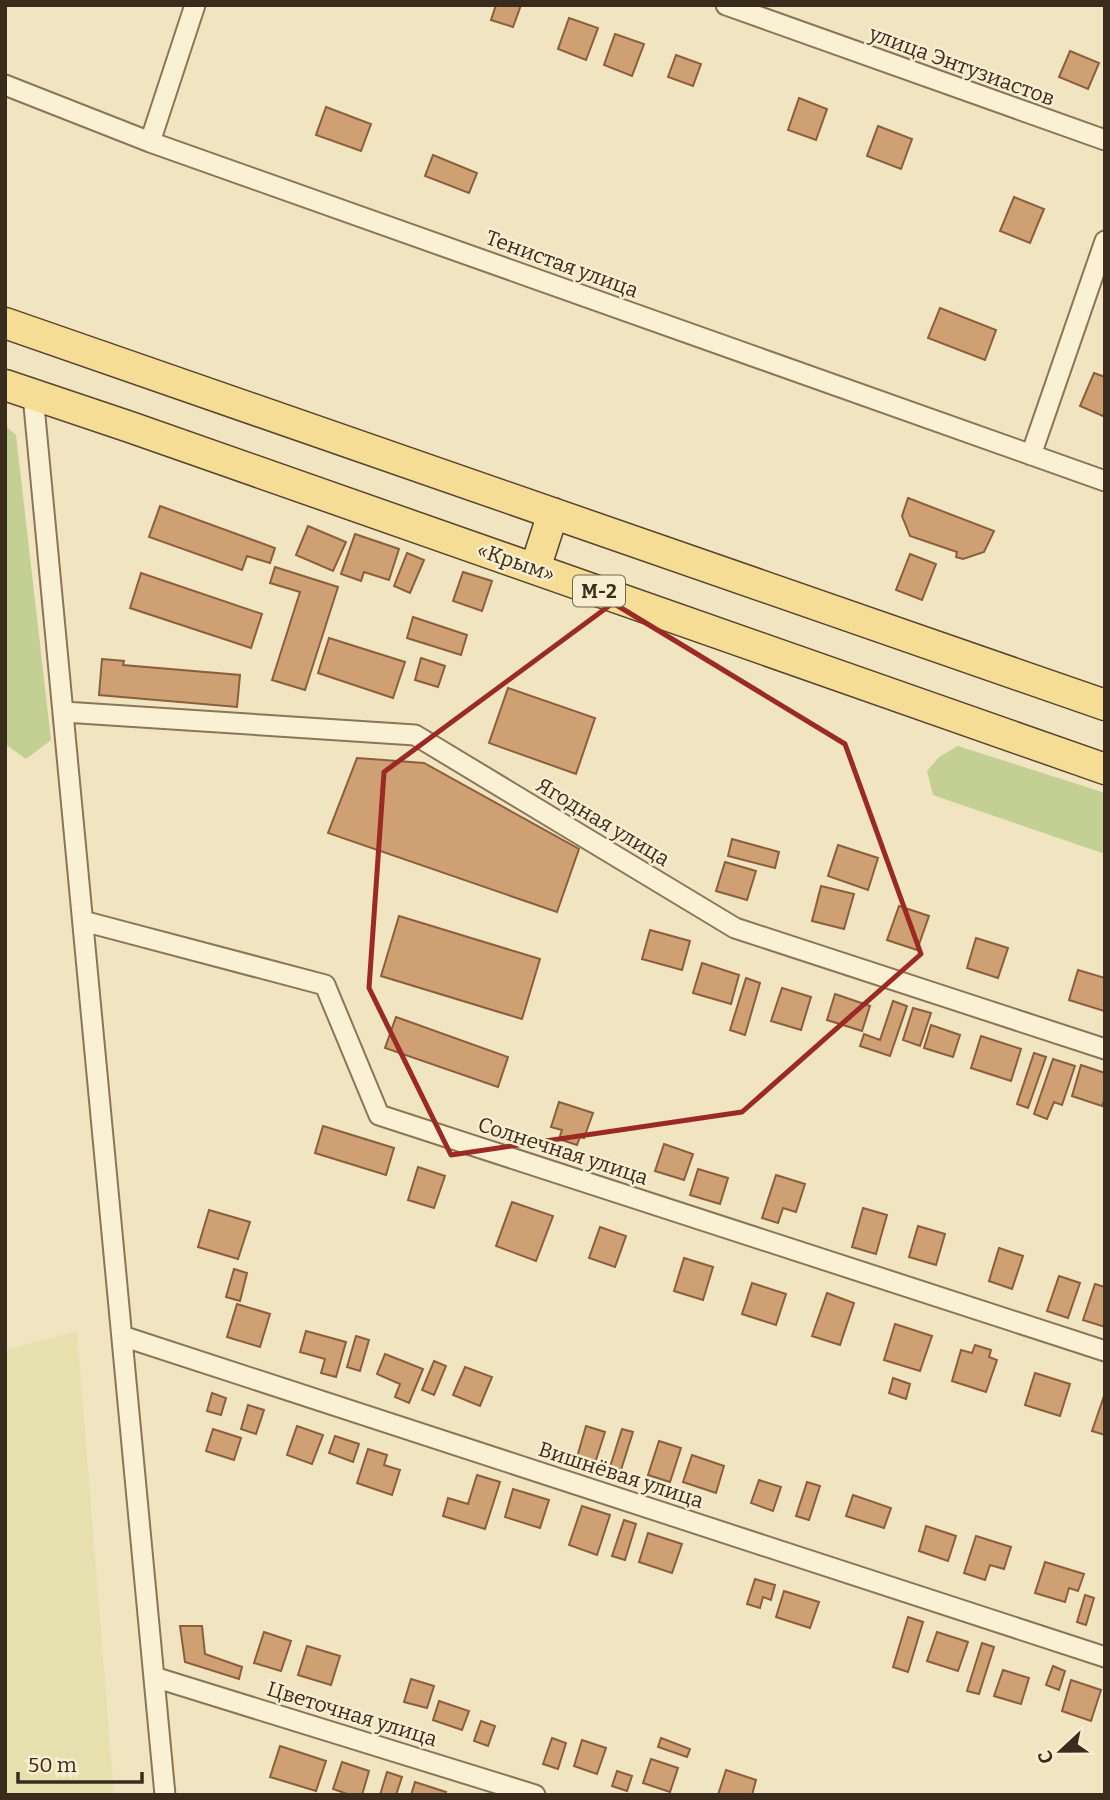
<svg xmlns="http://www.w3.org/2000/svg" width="1110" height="1800" viewBox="0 0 1110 1800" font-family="Bitter,serif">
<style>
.farmland{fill:#e6e0ae}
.green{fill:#c4cf94}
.building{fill:#d0a075;stroke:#8b5f3c;stroke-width:2}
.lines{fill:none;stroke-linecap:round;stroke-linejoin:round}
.minor-casing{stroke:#8a7557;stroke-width:23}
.primary-casing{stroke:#58432c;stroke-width:33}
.minor{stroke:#faf1d4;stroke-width:19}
.primary{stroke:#f5dd96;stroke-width:30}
.marked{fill:none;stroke:#9c2a24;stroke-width:5;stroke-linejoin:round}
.labels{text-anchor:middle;stroke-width:5;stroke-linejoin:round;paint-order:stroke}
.shield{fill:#f7eed1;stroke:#726653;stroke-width:2}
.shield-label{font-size:19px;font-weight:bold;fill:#392c1d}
.street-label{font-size:21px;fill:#392c1d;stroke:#f7eed1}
</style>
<rect width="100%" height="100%" fill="#f0e4c1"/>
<path class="farmland" d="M77,1331L114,1795H5V1350Z"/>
<path class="green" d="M5,425L16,435L51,740L26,759L5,744Z
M958,746L1105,793V854L933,795L927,771L939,757Z"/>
<path class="building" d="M496,5H521L513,27L491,20Z
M569,18L598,28L586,60L558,49Z
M615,34L644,44L632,76L604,65Z
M1070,51L1099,63L1088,89L1059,77Z
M676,55L701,64L693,86L668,77Z
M799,98L827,109L816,140L788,130Z
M326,107L371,124L361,151L316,135Z
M878,126L912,139L901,169L867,156Z
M433,155L477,173L469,193L425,176Z
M1014,197L1044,209L1030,243L1000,231Z
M940,308L996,330L985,360L928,338Z
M1094,373L1105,377V413L1103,416L1080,406Z
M908,498L994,531L984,552L963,559L956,557L957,552L910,536L902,516Z
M160,506L275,548L270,563L247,556L242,570L149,537Z
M308,526L346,542L333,571L296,555Z
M355,534L399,549L389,580L364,572L361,581L341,574Z
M407,553L424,560L410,593L394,586Z
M910,554L936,564L922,600L896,590Z
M275,567L338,587L305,690L272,680L300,592L270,583Z
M463,572L492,581L482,611L453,601Z
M141,573L262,614L251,648L130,608Z
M413,617L467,635L461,655L407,638Z
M329,638L405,662L393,698L318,673Z
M421,658L445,666L438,687L415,680Z
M102,659L124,661L123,665L240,675L237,707L99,695Z
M508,688L595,718L576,774L489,743Z
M357,758L424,763L579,849L557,912L328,833Z
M732,839L779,852L775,868L728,856Z
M838,845L878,858L868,890L828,876Z
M725,862L756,871L747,900L716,891Z
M821,886L854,894L844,929L812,921Z
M899,906L929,916L917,950L887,940Z
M399,916L540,959L522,1019L381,976Z
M650,930L690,941L682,970L642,959Z
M976,938L1008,948L998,978L967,968Z
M702,963L739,975L731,1004L693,993Z
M1078,970L1105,978L1104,1011L1069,1000Z
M746,978L760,983L745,1035L730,1030Z
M782,988L811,997L801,1030L771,1021Z
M835,994L870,1006L862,1031L827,1020Z
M893,1001L907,1006L890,1056L860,1046L864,1034L880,1040Z
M913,1008L931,1013L920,1046L903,1040Z
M396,1017L508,1057L498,1087L385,1048Z
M931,1025L960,1035L953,1057L924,1048Z
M981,1036L1021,1049L1011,1081L971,1068Z
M1034,1053L1046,1057L1028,1108L1017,1104Z
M1053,1059L1075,1066L1062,1105L1054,1102L1047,1119L1034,1114Z
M1081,1065L1105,1073V1098L1102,1106L1072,1096Z
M559,1102L593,1113L584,1138L580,1137L577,1145L559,1139L562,1130L551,1127Z
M323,1126L394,1148L386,1175L315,1153Z
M664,1144L693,1154L684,1180L655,1171Z
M418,1167L445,1176L434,1208L408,1200Z
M698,1169L728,1178L720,1204L690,1195Z
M776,1175L805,1184L796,1212L783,1208L778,1223L762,1218Z
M512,1202L553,1216L536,1261L496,1246Z
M863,1208L887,1215L876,1254L852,1247Z
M209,1210L250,1222L238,1259L198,1247Z
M918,1226L945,1234L936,1265L909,1257Z
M600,1227L626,1236L615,1267L589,1258Z
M999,1248L1023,1256L1012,1289L989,1281Z
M684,1258L713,1267L703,1300L674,1291Z
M234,1269L247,1273L240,1301L226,1297Z
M1059,1276L1080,1283L1068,1318L1047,1311Z
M752,1283L786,1294L776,1325L742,1314Z
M1095,1284L1105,1287V1327L1083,1320Z
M827,1293L854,1303L840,1345L812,1336Z
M237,1304L270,1314L260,1347L227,1337Z
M895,1324L932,1336L920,1371L884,1360Z
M306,1331L346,1342L336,1377L321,1373L325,1359L300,1352Z
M356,1336L369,1340L360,1371L347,1367Z
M975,1345L991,1350L989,1357L997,1360L986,1392L952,1381L961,1350L972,1353Z
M385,1354L423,1369L409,1403L395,1397L400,1384L377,1374Z
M434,1361L446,1366L434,1395L422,1390Z
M465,1367L492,1377L480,1406L453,1395Z
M1035,1373L1070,1384L1060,1416L1025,1405Z
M893,1378L910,1384L906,1399L889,1393Z
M212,1393L226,1398L221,1415L207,1411Z
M1104,1396H1105V1435L1092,1431Z
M248,1405L264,1410L256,1434L241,1429Z
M297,1426L323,1435L312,1464L287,1455Z
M586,1426L605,1432L595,1463L577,1457Z
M213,1429L241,1438L234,1460L206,1451Z
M622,1429L633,1432L620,1473L609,1470Z
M335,1436L359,1444L353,1462L329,1453Z
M659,1441L681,1448L670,1482L648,1475Z
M368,1449L387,1455L384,1465L400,1470L392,1495L357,1483Z
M692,1455L724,1466L716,1493L683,1482Z
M477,1475L500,1482L485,1529L443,1516L448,1498L468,1504Z
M759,1480L781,1487L773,1511L751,1503Z
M807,1482L820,1486L809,1520L796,1516Z
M513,1489L549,1500L540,1528L505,1517Z
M853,1495L891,1508L884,1528L846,1516Z
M582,1506L610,1515L597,1555L569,1545Z
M624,1520L636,1524L625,1560L612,1556Z
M926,1526L956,1536L948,1561L919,1551Z
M648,1533L682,1544L672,1573L639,1562Z
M976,1536L1011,1547L1004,1569L990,1565L985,1580L964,1573Z
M1045,1562L1084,1574L1078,1591L1069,1588L1065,1602L1035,1593Z
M755,1579L775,1585L771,1600L763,1597L760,1608L747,1604Z
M784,1591L819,1602L810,1628L776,1617Z
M1085,1595L1094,1598L1086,1625L1077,1622Z
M908,1617L923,1622L908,1672L893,1667Z
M180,1626H202L205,1654L242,1667L239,1679L185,1662Z
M264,1632L291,1641L281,1671L254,1663Z
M937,1632L968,1642L958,1671L927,1661Z
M982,1643L994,1647L979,1694L967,1691Z
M307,1646L340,1656L331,1685L298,1675Z
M1053,1666L1065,1671L1059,1690L1046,1685Z
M1003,1670L1029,1678L1021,1704L994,1696Z
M411,1679L434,1686L427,1708L404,1702Z
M1071,1680L1101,1690L1091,1721L1062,1711Z
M439,1701L469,1711L462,1730L433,1720Z
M481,1721L495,1726L488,1746L474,1741Z
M552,1738L566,1743L558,1769L543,1764Z
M661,1738L690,1749L687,1757L658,1747Z
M582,1740L606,1748L597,1774L574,1766Z
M280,1746L326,1761L316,1791L270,1777Z
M651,1759L678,1768L670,1792L643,1783Z
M342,1762L369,1771L362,1795H350L333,1789Z
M726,1770L756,1780L752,1795H718Z
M617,1771L632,1776L627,1791L612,1786Z
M387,1772L402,1777L396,1795H380Z
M415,1782L446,1792L445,1795H411Z"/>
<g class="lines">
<g class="minor-casing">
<path id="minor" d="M726,5L1105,140
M5,85L150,142L1105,481
M150,142L195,5
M33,395L165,1795
M1031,455L1105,241
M64,712L415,735L735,928L1105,1049
M83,921L325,985L379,1115L1105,1351
M122,1336L1105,1657
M154,1677L535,1795"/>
</g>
<g class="primary-casing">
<path id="primary" d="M5,323L1105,705
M5,385L130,427L1105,769
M535,569L553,513"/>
</g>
<use href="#minor" class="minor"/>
<use href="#primary" class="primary"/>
</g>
<path class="marked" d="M613,603L845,744L921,954L742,1112L451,1155L369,988L384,772Z"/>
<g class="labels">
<rect class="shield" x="573" y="575.5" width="52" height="31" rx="5"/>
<g class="shield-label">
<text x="599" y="598">М-2</text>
</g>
<g class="street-label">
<text transform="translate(962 66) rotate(20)" y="7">улица Энтузиастов</text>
<text transform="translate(562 264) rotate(20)" y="7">Тенистая улица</text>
<text transform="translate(516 562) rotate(19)" y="7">«Крым»</text>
<text transform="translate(603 822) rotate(31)" y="7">Ягодная улица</text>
<text transform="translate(563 1151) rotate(18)" y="7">Солнечная улица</text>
<text transform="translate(621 1475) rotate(18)" y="7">Вишнёвая улица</text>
<text transform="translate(352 1714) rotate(17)" y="7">Цветочная улица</text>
</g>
</g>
<rect width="1110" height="1800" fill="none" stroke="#392c1d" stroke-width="14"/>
<g transform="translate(1061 1751) rotate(248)" stroke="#f7eed1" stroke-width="5" paint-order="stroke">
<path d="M0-5L12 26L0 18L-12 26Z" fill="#392c1d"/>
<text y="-10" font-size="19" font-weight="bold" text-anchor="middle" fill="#392c1d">С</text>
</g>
<path d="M18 1772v10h124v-10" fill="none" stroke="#392c1d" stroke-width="3.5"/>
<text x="28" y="1772" font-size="21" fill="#392c1d" stroke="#f7eed1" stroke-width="5" paint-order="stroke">50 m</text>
</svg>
